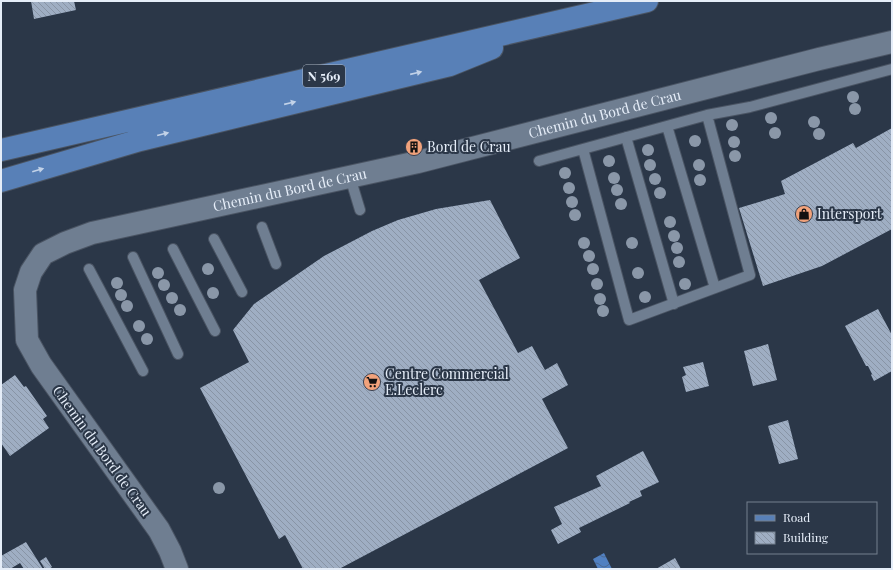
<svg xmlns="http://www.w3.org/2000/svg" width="893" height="570" viewBox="0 0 893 570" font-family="'Playfair Display',serif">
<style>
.water{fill:url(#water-waves)}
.building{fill:url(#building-back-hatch)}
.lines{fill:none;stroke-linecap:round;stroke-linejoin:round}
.service-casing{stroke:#4a5463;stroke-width:12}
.tertiary-casing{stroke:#4a5463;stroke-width:24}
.primary-casing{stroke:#4a5463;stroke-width:24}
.service{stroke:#6f7e91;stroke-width:10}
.tertiary{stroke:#6f7e91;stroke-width:22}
.primary{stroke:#5880b7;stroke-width:22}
.tree{fill:#8a97a8}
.oneway{fill:#c2d2e8}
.labels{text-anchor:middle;stroke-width:4;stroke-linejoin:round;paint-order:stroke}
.shield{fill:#2b3748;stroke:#adb6c3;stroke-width:1}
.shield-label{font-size:13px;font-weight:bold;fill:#e5edf8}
.street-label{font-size:14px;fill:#e5edf8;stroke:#2b3748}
.poi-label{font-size:14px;fill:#e5edf8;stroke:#2b3748;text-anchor:start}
</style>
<defs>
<pattern id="water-waves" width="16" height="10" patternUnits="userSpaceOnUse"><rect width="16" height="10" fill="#5180c1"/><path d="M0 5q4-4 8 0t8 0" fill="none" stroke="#4c6991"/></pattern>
<pattern id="building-back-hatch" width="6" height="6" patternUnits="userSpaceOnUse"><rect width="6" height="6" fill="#9faec3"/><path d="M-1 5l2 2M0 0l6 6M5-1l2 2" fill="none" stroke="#8894a5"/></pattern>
</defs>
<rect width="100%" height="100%" fill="#2b3748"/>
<path class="water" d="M604,553L612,569H598L593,559Z"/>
<path class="building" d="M31,1H74L76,10L34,19Z
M892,128V229L822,266L763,286L739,208L785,194L781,181L853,143L856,148Z
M419,144V148L409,150L408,146Z
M490,200L520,258L479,280L518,353L532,346L545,370L557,363L568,385L542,399L568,448L339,569H303L285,535L279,539L200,388L249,362L233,330L254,304L324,256L372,231L398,220L436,209Z
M878,309L892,335V371L874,381L871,375L872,374L868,366H866L845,326Z
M768,344L777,380L753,386L744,351Z
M703,362L709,386L686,392L682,377L686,375L683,367Z
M15,375L24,387L26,386L47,416L43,419L49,428L10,456L1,443V385Z
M788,420L798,459L779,464L768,426Z
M643,451L659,482L640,491L642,496L629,502L630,503L579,528L581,532L558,544L551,530L562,524L554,507L601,486L596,476Z
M26,542L43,569H24L20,563L10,569H1V556Z
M46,557L52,567L49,569H45L40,561Z
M675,558L681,569H656Z"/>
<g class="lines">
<g class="service-casing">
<path id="service" d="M707,115L750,107L892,69
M667,126L715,288
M626,137L674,304
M539,161L707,115L750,275L629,320L583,149
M350,177L360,210
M262,227L276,264
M214,239L242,292
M173,249L215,331
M133,257L178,354
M89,269L143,371"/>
</g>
<g class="tertiary-casing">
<g id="tertiary">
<path id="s1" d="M177,569L170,551L159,530L41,365L27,340L25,290L31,272L43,254L65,243L92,233L418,162L819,59L892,42"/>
</g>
</g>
<g class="primary-casing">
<path id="primary" d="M1,150L647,1
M1,181L140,140L450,65L492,48"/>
</g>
<use href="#service" class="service"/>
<use href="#tertiary" class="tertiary"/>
<use href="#primary" class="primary"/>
</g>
<g class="tree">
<circle cx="853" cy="97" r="6"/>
<circle cx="855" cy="109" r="6"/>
<circle cx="771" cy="118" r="6"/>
<circle cx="814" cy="122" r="6"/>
<circle cx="732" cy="125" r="6"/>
<circle cx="775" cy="133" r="6"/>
<circle cx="819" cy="134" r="6"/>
<circle cx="695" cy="141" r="6"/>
<circle cx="734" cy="142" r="6"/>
<circle cx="648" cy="150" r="6"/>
<circle cx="735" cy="156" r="6"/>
<circle cx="609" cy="161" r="6"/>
<circle cx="650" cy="165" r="6"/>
<circle cx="699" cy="165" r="6"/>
<circle cx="565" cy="173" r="6"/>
<circle cx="614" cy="178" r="6"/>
<circle cx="655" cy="179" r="6"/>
<circle cx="700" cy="180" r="6"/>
<circle cx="569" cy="188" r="6"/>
<circle cx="617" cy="190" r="6"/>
<circle cx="660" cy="193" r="6"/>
<circle cx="572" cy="202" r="6"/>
<circle cx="621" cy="204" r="6"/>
<circle cx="575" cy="215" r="6"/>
<circle cx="670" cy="222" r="6"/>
<circle cx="674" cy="236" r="6"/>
<circle cx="584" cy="243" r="6"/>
<circle cx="632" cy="243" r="6"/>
<circle cx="677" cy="248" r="6"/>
<circle cx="589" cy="256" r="6"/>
<circle cx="679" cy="262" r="6"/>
<circle cx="208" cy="269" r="6"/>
<circle cx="593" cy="269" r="6"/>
<circle cx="158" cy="273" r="6"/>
<circle cx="638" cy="273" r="6"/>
<circle cx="117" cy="283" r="6"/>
<circle cx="597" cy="284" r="6"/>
<circle cx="685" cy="284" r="6"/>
<circle cx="164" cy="285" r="6"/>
<circle cx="213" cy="293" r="6"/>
<circle cx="121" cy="295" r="6"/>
<circle cx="645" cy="297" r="6"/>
<circle cx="172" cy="298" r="6"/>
<circle cx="600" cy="299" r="6"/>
<circle cx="127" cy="306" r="6"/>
<circle cx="180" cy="310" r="6"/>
<circle cx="603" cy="311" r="6"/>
<circle cx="139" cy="326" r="6"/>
<circle cx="147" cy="339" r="6"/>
<circle cx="219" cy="488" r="6"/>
</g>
<defs><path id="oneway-solid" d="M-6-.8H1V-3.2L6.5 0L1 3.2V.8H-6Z"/></defs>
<g class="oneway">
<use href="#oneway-solid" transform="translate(416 73) rotate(-13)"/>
<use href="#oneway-solid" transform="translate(290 103) rotate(-13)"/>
<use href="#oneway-solid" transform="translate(163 134) rotate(-14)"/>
<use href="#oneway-solid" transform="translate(38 170) rotate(-16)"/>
</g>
<defs>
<g id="building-disc" transform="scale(0.9)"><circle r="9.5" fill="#f1a27b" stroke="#2b3748"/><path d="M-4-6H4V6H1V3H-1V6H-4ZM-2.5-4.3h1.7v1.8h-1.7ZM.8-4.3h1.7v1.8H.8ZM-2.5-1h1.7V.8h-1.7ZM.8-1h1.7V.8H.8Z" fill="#111"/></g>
<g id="shop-disc" transform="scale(0.9)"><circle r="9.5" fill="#f1a27b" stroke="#2b3748"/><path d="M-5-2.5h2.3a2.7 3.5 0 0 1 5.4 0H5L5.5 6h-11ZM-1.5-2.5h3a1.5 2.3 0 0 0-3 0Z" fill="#111"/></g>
<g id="supermarket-disc" transform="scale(0.9)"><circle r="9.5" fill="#f1a27b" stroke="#2b3748"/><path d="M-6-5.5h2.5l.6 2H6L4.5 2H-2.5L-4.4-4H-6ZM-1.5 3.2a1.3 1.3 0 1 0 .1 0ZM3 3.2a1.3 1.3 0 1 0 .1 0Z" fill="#111"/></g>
</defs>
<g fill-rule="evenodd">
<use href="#building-disc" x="414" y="147"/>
<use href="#shop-disc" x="804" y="214"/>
<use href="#supermarket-disc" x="372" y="382"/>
</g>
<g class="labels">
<rect class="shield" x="303" y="65" width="42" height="22" rx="3"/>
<g class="shield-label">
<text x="324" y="81">N 569</text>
</g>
<g class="street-label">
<text dy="5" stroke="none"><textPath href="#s1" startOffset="945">Chemin du Bord de Crau</textPath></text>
<text dy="5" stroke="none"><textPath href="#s1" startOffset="621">Chemin du Bord de Crau</textPath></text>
<text transform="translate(102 451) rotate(54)" y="5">Chemin du Bord de Crau</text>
</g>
<g class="poi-label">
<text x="427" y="152">Bord de Crau</text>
<text x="817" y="219">Intersport</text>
<text x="385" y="379">Centre Commercial<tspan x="385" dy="16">E.Leclerc</tspan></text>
</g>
</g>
<rect width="893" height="570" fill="none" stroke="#e5edf8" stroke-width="4"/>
<rect x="747" y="502" width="130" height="52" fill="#2b3748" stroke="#75808e"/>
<rect x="755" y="515" width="20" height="6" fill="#5880b7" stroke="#75808e"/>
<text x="783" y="522" font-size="12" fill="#e5edf8">Road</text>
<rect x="755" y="532" width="20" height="12" fill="url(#building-back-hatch)" stroke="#75808e"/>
<text x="783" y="542" font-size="12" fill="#e5edf8">Building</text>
</svg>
